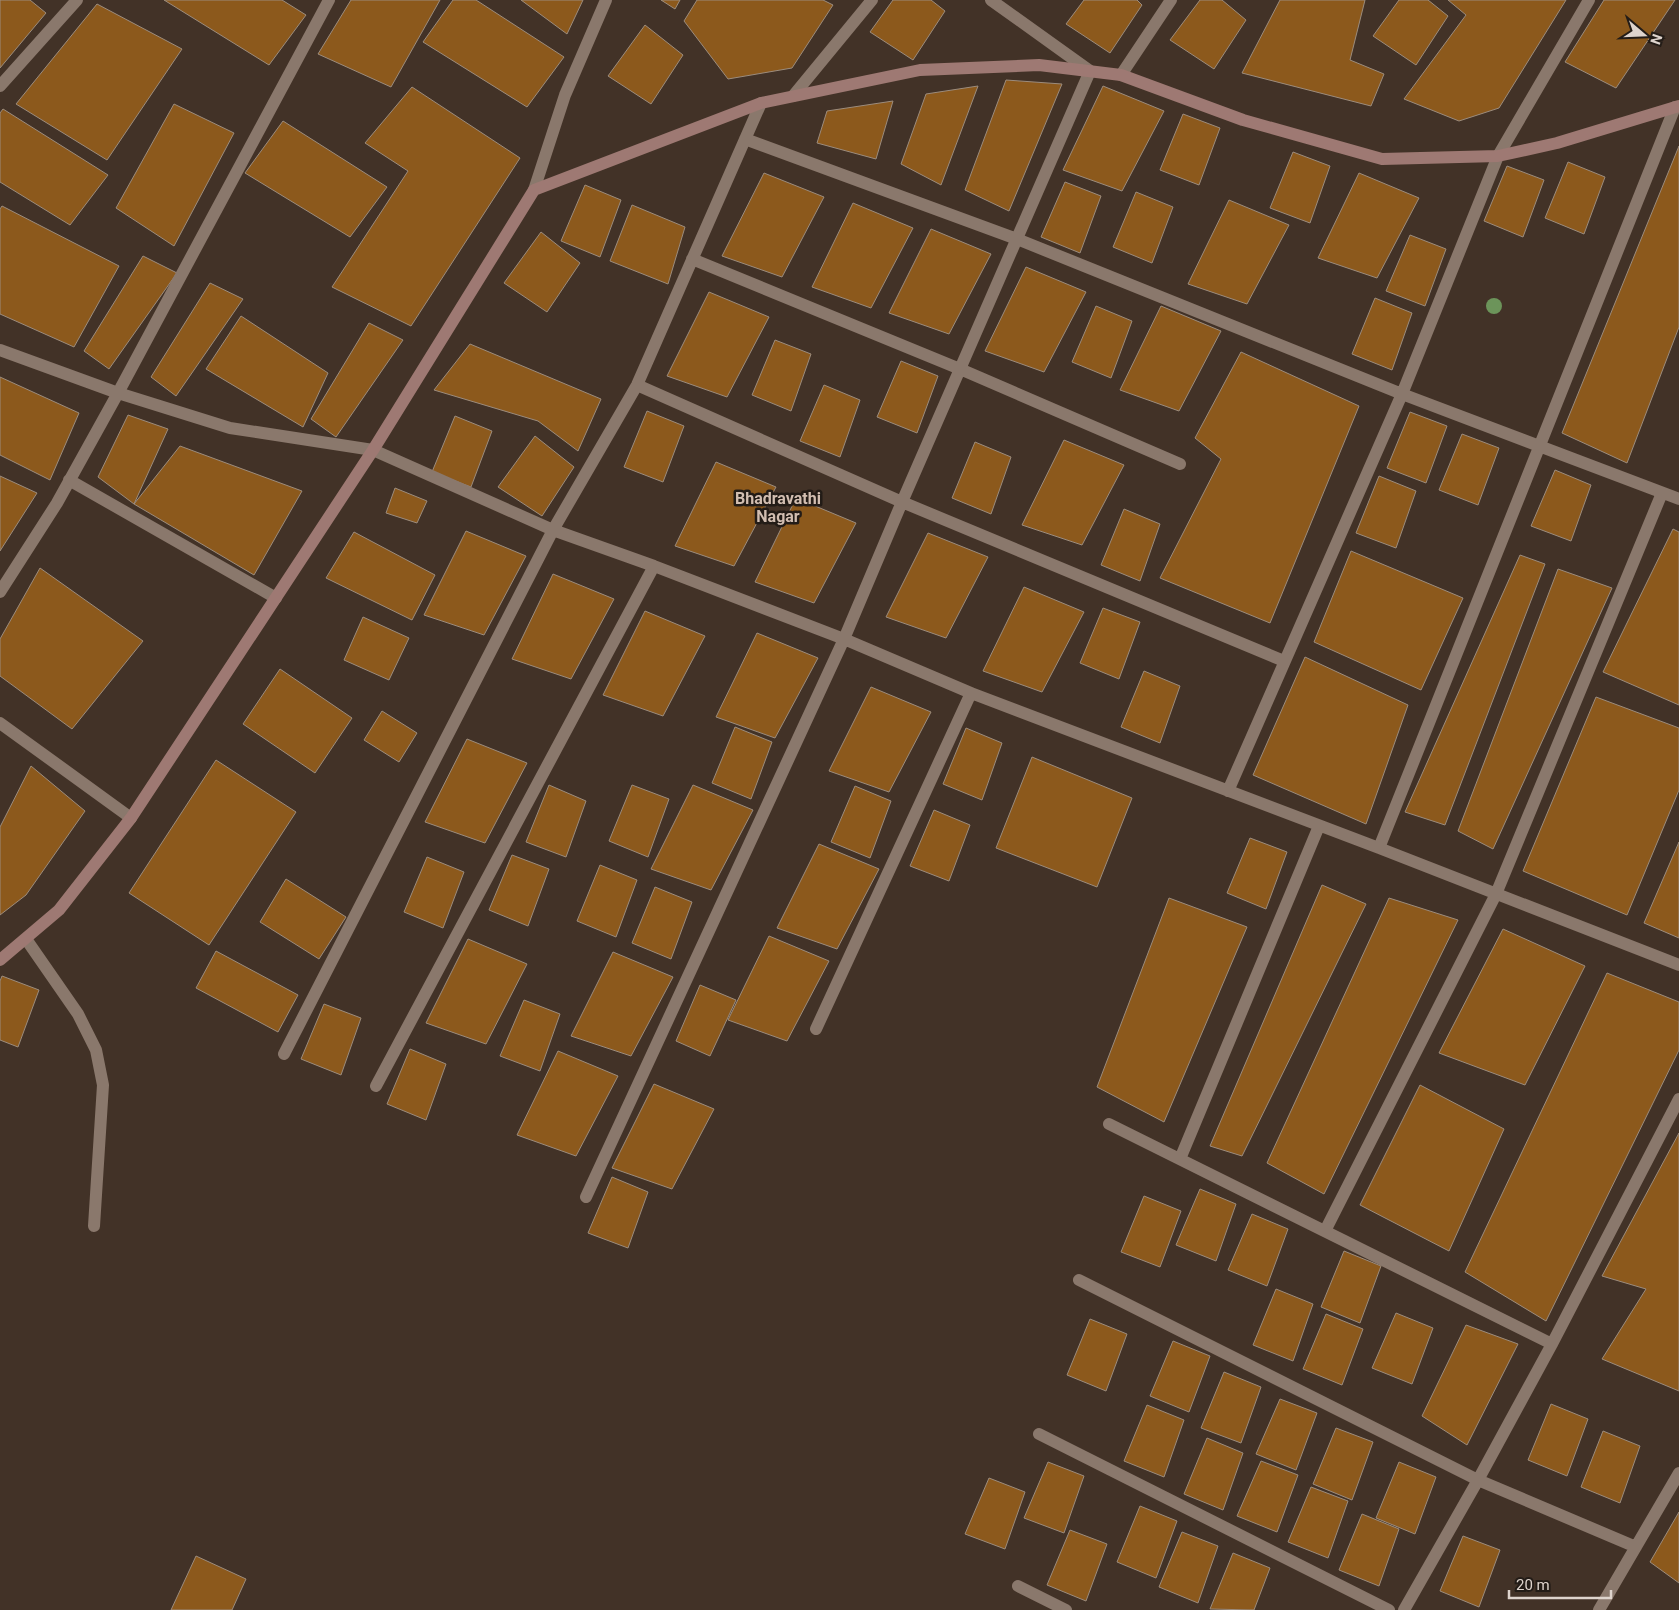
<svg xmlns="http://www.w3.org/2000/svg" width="1679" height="1610" viewBox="0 0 1679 1610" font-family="Roboto,sans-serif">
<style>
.building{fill:#8c591c;stroke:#9c8c7d}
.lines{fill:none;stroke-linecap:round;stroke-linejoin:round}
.street{stroke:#8a786c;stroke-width:12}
.secondary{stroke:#9e7973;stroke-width:12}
.tree{fill:#6c945a}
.labels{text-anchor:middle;stroke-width:5;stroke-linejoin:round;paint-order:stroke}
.neighbourhood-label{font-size:16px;font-weight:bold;fill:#d2beb1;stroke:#231c17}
</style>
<rect width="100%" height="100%" fill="#423227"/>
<path class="building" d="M0,0H30L46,13L0,68Z
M164,0H282L306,15L269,65Z
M351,0H440L391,87L318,54Z
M453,0H476L564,57L527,107L423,42Z
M521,0H583L567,34Z
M661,0H680L675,9Z
M697,0H823L833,5L792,68L728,79L684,21Z
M893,0H931L945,11L913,60L870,32Z
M1084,0H1137L1142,5L1110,53L1066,24Z
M1200,0H1222L1246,20L1214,69L1170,40Z
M1280,0H1365L1350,60L1384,74L1371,106L1242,73Z
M1399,0H1428L1448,16L1416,65L1373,36Z
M1448,0H1566L1499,108L1459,121L1404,99L1466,15Z
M1604,0H1675L1616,88L1565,62Z
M97,4L182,49L107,160L16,104Z
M645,25L683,55L651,104L608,76Z
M1006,80L1062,84L1009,211L965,190Z
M978,86L941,185L901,164L926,94Z
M1103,86L1164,111L1122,191L1063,170Z
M412,87L520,158L411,326L332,287L408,171L365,143Z
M893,101L876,159L817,143L827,111Z
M174,104L234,133L174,246L116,208Z
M3,109L108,175L70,225L0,182V113Z
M1183,114L1220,128L1199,185L1160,170Z
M283,121L387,187L350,237L245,173Z
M1679,146V327L1627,463L1562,433Z
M1293,152L1330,166L1310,223L1270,208Z
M1568,162L1605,177L1584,234L1545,218Z
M1507,166L1544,180L1523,237L1484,221Z
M764,173L824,197L782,277L722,256Z
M1359,173L1419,198L1377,278L1318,258Z
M1065,182L1101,196L1080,253L1041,237Z
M585,185L621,200L600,257L561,241Z
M1136,192L1173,207L1152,263L1113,247Z
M1229,200L1289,225L1247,304L1188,284Z
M853,203L913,228L871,308L812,287Z
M632,205L685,227L668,284L610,261Z
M2,206L119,266L74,347L0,314V209Z
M931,229L991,254L949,334L889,313Z
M541,232L580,263L547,312L504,283Z
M1410,235L1446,249L1425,306L1386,291Z
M143,256L177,273L109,369L84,351Z
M1026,267L1086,292L1044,372L985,351Z
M210,283L243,299L176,396L151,377Z
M709,292L769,317L727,397L667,376Z
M1375,298L1412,313L1392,370L1352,354Z
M1096,306L1132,321L1111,378L1072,362Z
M1161,306L1221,331L1179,411L1120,390Z
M241,316L328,373L303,427L206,369Z
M369,323L403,340L336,437L311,419Z
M775,340L811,354L791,411L752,395Z
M470,344L601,399L578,451L538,421L434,390Z
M1241,352L1359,406L1270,623L1160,578L1221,459L1195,438Z
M901,361L938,376L917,433L877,417Z
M0,377L79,413L50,480L0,455Z
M824,385L860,400L840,457L800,441Z
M647,411L684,426L663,482L624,467Z
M1410,412L1447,426L1426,483L1387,468Z
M128,415L168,429L134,504L98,477Z
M455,416L492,431L471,487L432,472Z
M1462,434L1499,448L1478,505L1439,490Z
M535,436L574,467L542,516L498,487Z
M1064,440L1124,465L1082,545L1022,525Z
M975,442L1011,457L991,514L952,498Z
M180,446L302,491L254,575L134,504Z
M716,462L776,487L734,566L675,546Z
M1555,470L1591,485L1571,541L1531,526Z
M0,476L37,493L0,551Z
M1379,476L1416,491L1396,548L1356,533Z
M395,488L427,501L417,523L386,513Z
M796,498L856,523L814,603L755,582Z
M1124,509L1160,524L1140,581L1101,565Z
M1673,529L1679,532V705L1603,672Z
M466,531L526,556L484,635L424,615Z
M354,532L435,575L412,620L326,578Z
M928,533L988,557L946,638L886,617Z
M1351,551L1463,598L1421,690L1314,642Z
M1520,555L1545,564L1445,825L1405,812Z
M40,568L143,641L72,729L0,676V639Z
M1558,569L1612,588L1493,849L1458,831Z
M553,574L614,599L571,679L512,659Z
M1024,587L1084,612L1042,692L983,671Z
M1103,608L1140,622L1119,679L1080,663Z
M645,611L705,636L663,716L603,695Z
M363,617L409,638L389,680L344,660Z
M757,633L818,658L775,738L716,717Z
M1305,657L1408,705L1366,824L1253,775Z
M280,669L352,718L315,773L243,724Z
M1144,671L1180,686L1160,743L1121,727Z
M871,687L931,712L889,792L829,771Z
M1596,697L1679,728V790L1627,915L1523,871Z
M382,711L417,733L399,762L364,740Z
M735,727L772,742L751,799L712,783Z
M966,728L1002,743L982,800L943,784Z
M467,739L527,763L485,843L425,822Z
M1032,757L1132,798L1097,887L996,848Z
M216,760L296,812L209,945L129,893Z
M31,766L85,811L26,895L0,915V827Z
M549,785L586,801L566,857L526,842Z
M632,785L669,799L648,857L609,841Z
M693,785L753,810L711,890L651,869Z
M855,786L891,801L870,858L831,842Z
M934,810L970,825L949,881L910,866Z
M1250,838L1287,852L1266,909L1227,893Z
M1679,842V938L1644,923Z
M819,844L879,869L837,949L777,928Z
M512,855L549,869L528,926L489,910Z
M427,857L464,872L443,928L404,912Z
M600,865L637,880L616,937L577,921Z
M286,879L346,917L319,959L260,922Z
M1322,885L1366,904L1242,1156L1210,1146Z
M655,887L692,902L671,959L632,943Z
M1169,898L1247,927L1164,1122L1097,1087Z
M1389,898L1458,920L1324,1194L1267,1163Z
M1503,929L1585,966L1525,1085L1439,1053Z
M769,936L829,961L787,1041L728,1020Z
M468,939L527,964L486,1044L426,1023Z
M216,951L298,995L278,1032L196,988Z
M613,952L673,977L631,1056L571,1036Z
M1607,973L1679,1002V1050L1546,1321L1465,1272Z
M2,976L39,990L18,1047L0,1040V981Z
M700,985L736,1000L710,1056L676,1041Z
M524,1000L560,1014L540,1071L500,1056Z
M324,1004L361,1018L341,1075L301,1059Z
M410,1049L446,1064L426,1120L387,1104Z
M558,1051L618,1076L576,1156L517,1135Z
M654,1084L714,1109L672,1189L612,1168Z
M1420,1085L1504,1129L1449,1251L1360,1205Z
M1679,1133V1391L1602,1359L1646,1289L1602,1276Z
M612,1177L648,1192L628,1248L588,1233Z
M1200,1189L1236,1204L1216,1261L1176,1245Z
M1144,1196L1181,1211L1160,1267L1121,1252Z
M1252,1214L1288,1229L1267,1286L1228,1270Z
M1344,1251L1381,1266L1360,1323L1321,1307Z
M1276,1289L1313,1304L1293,1361L1253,1345Z
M1396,1313L1433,1328L1412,1384L1372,1368Z
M1326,1314L1363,1329L1342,1385L1303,1369Z
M1090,1319L1127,1334L1106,1391L1067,1375Z
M1466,1325L1518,1344L1467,1445L1422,1416Z
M1173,1341L1210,1356L1189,1412L1150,1396Z
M1224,1372L1261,1387L1241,1443L1201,1428Z
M1280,1399L1317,1413L1296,1470L1256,1454Z
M1551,1404L1588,1419L1567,1476L1528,1460Z
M1147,1405L1184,1420L1164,1477L1124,1461Z
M1336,1428L1373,1442L1352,1500L1313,1484Z
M1603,1431L1640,1446L1620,1503L1581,1487Z
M1207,1438L1243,1453L1223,1510L1184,1494Z
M1261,1461L1298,1475L1277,1532L1237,1516Z
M1048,1462L1084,1476L1064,1533L1024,1518Z
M1399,1462L1436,1477L1415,1534L1376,1518Z
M989,1478L1025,1492L1005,1549L965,1534Z
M1311,1487L1348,1501L1328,1558L1288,1542Z
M1140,1506L1177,1521L1156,1578L1117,1562Z
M1679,1512V1583L1650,1562Z
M1362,1514L1399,1529L1379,1586L1339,1570Z
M1070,1530L1107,1544L1086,1601L1047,1585Z
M1182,1532L1218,1546L1198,1603L1159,1587Z
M1463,1536L1500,1550L1479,1607L1440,1591Z
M1233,1553L1270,1568L1254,1610L1210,1609Z
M196,1556L246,1579L232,1610H171Z"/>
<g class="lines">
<path class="street" d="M1121,75L1171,0
M0,86L77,0
M793,96L872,0
M745,139L1017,239L1402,394L1679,499
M534,190L565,95L606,0
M692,259L960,369L1180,464
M0,350L118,393L230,428L373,450L553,530L654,566L844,639L971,693L1379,848L1679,965
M637,385L902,502L1284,661
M69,480L276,598
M0,592L57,503L118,393L329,0
M0,723L131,818
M1228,791L1402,394L1498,156L1589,0
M1379,848L1675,107
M26,939L78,1014L96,1050L103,1085L94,1226
M816,1029L971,693
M284,1054L553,530L637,385L761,103
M376,1086L654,566
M1109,1124L1552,1344
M1180,1159L1319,826
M586,1197L844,639L902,502L1090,71L991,0
M1325,1231L1496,894L1662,493
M1079,1280L1478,1480L1636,1547
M1039,1434L1389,1610
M1018,1586L1066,1610
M1404,1610L1478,1480L1552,1344L1679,1099
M1599,1610L1679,1473"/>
<path class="secondary" d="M0,960L59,910L131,818L373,450L534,190L761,103L920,70L1039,65L1121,75L1243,120L1382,159L1498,156L1557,143L1679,106"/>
</g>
<circle class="tree" cx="1494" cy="306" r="8"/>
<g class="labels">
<g class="neighbourhood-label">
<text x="778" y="504">Bhadravathi<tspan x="778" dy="18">Nagar</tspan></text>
</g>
</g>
<g transform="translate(1644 35) rotate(109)" stroke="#231c17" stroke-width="4" paint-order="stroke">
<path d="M0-4L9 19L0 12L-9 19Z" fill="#ded4cd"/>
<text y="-8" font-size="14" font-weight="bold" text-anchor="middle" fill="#ded4cd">N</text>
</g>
<path d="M1509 1590v8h102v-8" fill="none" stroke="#ded4cd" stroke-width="2.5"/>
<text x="1516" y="1590" font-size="15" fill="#ded4cd" stroke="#231c17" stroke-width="4" paint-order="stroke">20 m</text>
</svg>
